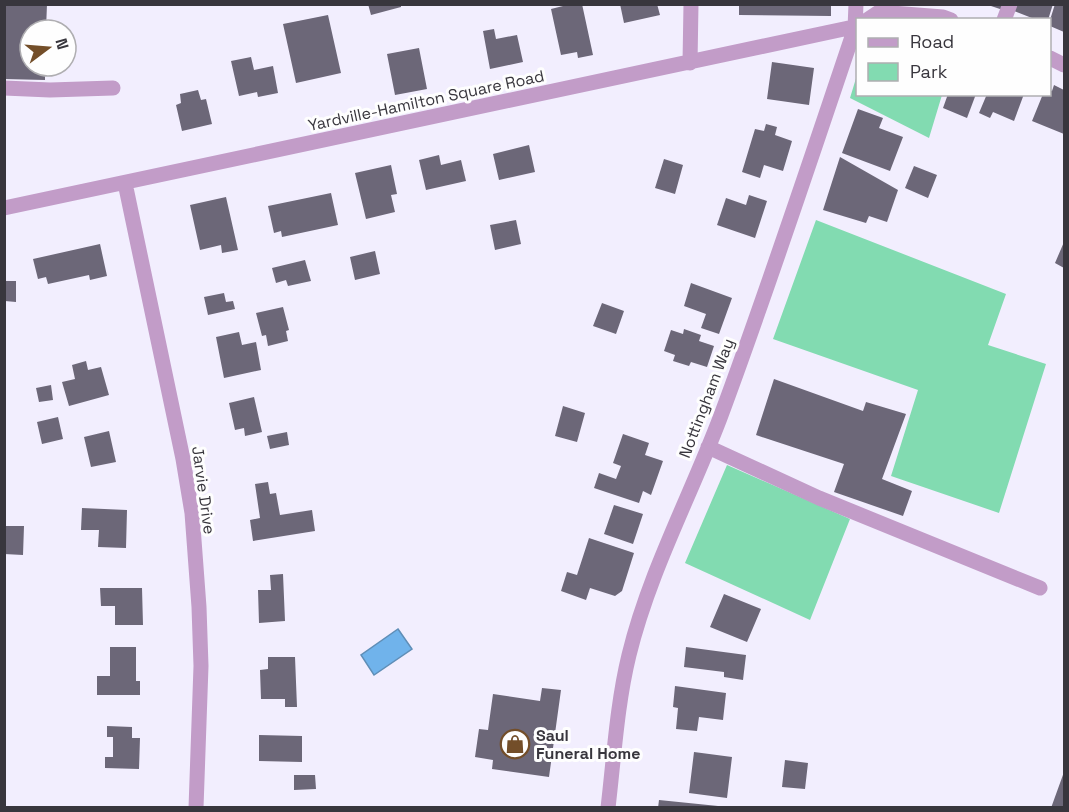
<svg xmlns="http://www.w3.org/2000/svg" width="1069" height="812" viewBox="0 0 1069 812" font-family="'Space Grotesk',sans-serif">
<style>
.green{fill:#82dbb1}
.water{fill:#70b3eb;stroke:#5f8eb7;stroke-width:1.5}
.building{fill:#6c6778}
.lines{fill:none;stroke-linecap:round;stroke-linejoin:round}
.minor{stroke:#c29cc8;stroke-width:15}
.labels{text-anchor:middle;stroke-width:6;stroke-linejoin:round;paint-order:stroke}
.street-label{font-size:16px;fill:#38363d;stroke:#fefefe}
.poi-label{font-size:16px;font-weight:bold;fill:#38363d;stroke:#fefefe;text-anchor:start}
</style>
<rect width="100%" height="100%" fill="#f2eefe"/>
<path class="green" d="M857,75L858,94L942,95L929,138L850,98Z
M816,220L1006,294L988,345L1046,364L999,513L891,476L918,390L773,339Z
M727,465L850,519L810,620L685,563Z"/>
<path class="water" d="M398,629L412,649L374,675L361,655Z"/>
<path class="building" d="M4,4H47L46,30H30V66H45V80L4,79Z
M368,4H401V7L371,15Z
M571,4H582L593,55L578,58L577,52L561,55L551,9Z
M620,4H657L660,15L624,23Z
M739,4H831V16L739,15Z
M985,4H1005L1003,10Z
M1016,4H1053L1048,20H1037L1014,11Z
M1055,4H1064V32L1050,26V20Z
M328,15L341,73L296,83L283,24Z
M494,29L496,39L517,35L523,62L490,69L483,31Z
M419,48L427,89L395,95L387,54Z
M251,57L254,70L273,66L278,93L258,97L257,92L239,96L231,61Z
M772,62L814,68L809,105L767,99Z
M1054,85L1064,90V134L1032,121L1043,94H1050V90L1052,91Z
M198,90L201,100L206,99L212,124L182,131L176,105L181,103L180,94Z
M948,94H976L967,118L943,108Z
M987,94H1024L1014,121L993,112L990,118L979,113Z
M858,109L883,118L879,128L903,137L890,171L842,153Z
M766,124L777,127L775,135L792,141L783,171L764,165L760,178L742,172L755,129L764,131Z
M529,145L535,172L499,180L493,154Z
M439,155L441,165L461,160L466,181L426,190L419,160Z
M840,157L898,190L887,222L869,216L866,223L823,210Z
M664,159L683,165L675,194L655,188Z
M391,165L397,194L391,195L395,212L366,219L355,173Z
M914,166L937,175L928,198L905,188Z
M331,193L338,225L282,237L281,231L274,233L268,206Z
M749,195L767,201L755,238L717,225L726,198L746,205Z
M226,197L238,250L222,253L221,245L200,250L190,205Z
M516,220L521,244L495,250L490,225Z
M1064,242V268L1055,263Z
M100,244L107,276L90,280L89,275L48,284L46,277L38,279L33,259Z
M375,251L380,274L355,280L350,257Z
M305,260L311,281L288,286L286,280L276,283L272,268Z
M5,281H16V302L5,301Z
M691,283L732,298L719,334L701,328L706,314L684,306Z
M224,293L226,302L233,301L235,309L208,315L204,297Z
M602,303L624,311L616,334L593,326Z
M283,307L289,330L286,331L288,341L268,346L266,335L262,336L256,313Z
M684,329L701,335L699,341L714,346L707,367L691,362L689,366L673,361L675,355L664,351L671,330L683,334Z
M239,332L242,345L256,342L261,370L224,378L216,337Z
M86,361L88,370L101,367L109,395L69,406L62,382L75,379L72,365Z
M774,379L863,411L866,402L906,414L882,479L912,491L903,516L834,492L844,464L756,435Z
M51,385L53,400L39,402L36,388Z
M254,397L262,432L245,436L244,428L235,430L229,403Z
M563,406L585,413L577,442L555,436Z
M58,417L63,439L42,444L37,422Z
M109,431L116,462L91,467L84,437Z
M287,432L289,445L270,449L267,436Z
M623,434L649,443L645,455L663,461L651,495L643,491L639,503L594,488L599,473L616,479L621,466L613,463Z
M268,482L270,494L276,493L280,515L312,510L315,531L253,541L250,520L260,518L255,484Z
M614,505L643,514L633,544L604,534Z
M82,508L127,510L126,548L98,547L99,530H81Z
M4,526H24L23,555L4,554Z
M589,538L634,553L622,591L615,596L590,588L586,600L561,591L567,572L577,575Z
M283,574L285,621L259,623L258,590H271L270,575Z
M100,588H142L143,625H115V606H101Z
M724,594L761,609L747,642L710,627Z
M110,647H136V681H140V695H97V676H110Z
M686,647L746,655L743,680L724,677V672L684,667Z
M268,657H295L297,707H285V699H261L260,670L268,669Z
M675,686L726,693L723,720L699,717L697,731L676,729L678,708L673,707Z
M542,688L561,690L549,777L492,769L493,760L475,757L479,729L488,730L493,694L540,701Z
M107,726L132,727V738H140L139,769L105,768V757H113V737H107Z
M259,735L302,736V762L259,761Z
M694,752L732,757L727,798L689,793Z
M785,760L808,763L805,789L782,787Z
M1064,772V808H1051Z
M294,775H315L316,789L294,790Z
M659,800L718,806V808H658Z"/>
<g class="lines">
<path class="minor" d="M867,20L879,12L943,17L951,20
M1004,20L1010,4
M1050,58L1064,65
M690,63L691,4
M4,88L50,90L113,88
M125,183L183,459L192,513L199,607L201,666L196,808
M4,208L858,26
M708,447L819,498L1040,588
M608,808C614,757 617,704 629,655C649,573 690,497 720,418C768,289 811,158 855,28L856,4"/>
</g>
<defs>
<g id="shop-ring" transform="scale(1.5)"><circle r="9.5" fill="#fefefe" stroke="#734e29" stroke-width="1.5"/><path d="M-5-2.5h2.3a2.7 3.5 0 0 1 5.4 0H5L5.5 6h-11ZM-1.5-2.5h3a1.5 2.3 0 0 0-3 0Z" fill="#734e29"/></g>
</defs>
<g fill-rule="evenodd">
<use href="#shop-ring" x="515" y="744"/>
</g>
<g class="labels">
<g class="street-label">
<text transform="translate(426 100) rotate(-12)" y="6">Yardville-Hamilton Square Road</text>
<text transform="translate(706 398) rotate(-69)" y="6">Nottingham Way</text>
<text transform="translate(204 490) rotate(82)" y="6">Jarvie Drive</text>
</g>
<g class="poi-label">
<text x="536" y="741">Saul<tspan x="536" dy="18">Funeral Home</tspan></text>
</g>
</g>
<rect width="1069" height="812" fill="none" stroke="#38363d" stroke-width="12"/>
<rect x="856" y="18" width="195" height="78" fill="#fefefe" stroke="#afaeb1" stroke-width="1.5"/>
<rect x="868" y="38" width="30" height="9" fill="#c29cc8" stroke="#afaeb1" stroke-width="1.5"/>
<text x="910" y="48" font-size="18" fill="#38363d">Road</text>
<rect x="868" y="63" width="30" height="18" fill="#82dbb1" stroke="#afaeb1" stroke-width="1.5"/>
<text x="910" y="78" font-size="18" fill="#38363d">Park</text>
<g transform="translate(48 48) rotate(74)"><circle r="28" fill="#fefefe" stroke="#afaeb1" stroke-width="1.5"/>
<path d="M0-4.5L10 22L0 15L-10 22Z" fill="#734e29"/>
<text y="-9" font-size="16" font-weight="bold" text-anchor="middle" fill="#38363d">N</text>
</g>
</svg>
